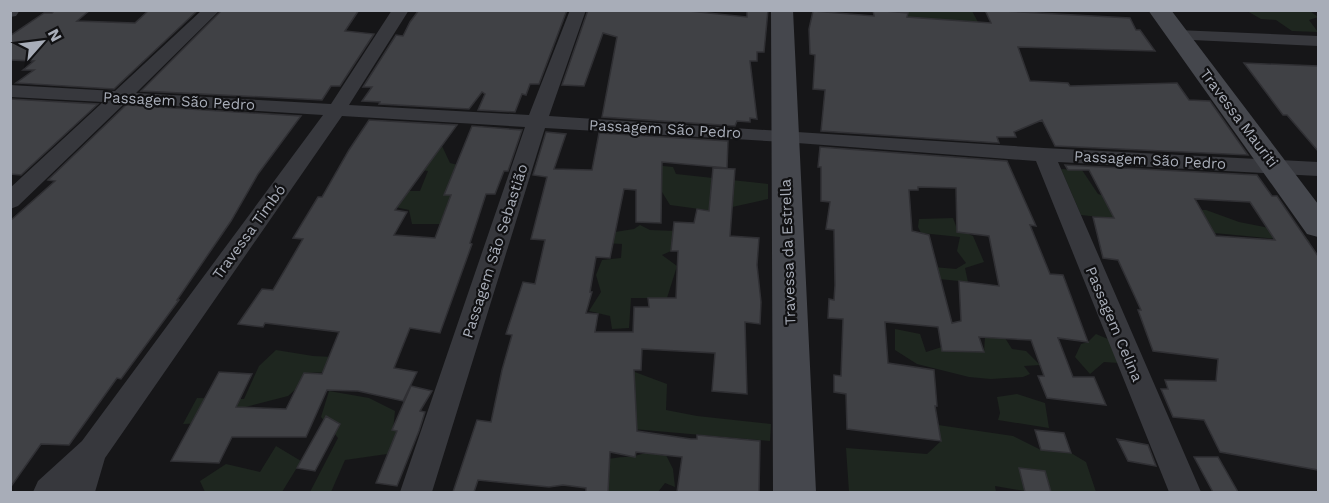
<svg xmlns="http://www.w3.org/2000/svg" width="1329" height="503" viewBox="0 0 1329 503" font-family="'Work Sans',sans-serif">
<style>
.green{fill:#1e261f}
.building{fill:#404145;stroke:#303034;stroke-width:1.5;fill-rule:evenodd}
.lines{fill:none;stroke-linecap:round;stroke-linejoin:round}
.street{fill:#37383d;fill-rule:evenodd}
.secondary{fill:#45474d;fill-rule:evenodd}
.labels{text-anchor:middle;stroke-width:4.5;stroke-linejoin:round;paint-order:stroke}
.street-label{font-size:15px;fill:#a8adb8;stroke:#111113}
</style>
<rect width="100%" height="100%" fill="#161618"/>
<path class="green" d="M879,11H972L979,24L912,21Z
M1247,11H1310L1318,17L1309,20L1318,32L1292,31L1276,20L1261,19Z
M430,146H442L450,163L482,171L467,195L441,224H412L409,210L381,204L408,191H420L428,171L409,168Z
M644,164L673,167L676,174L768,184V199L714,211L670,205L662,192L638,178Z
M1061,169L1082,170L1098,194L1111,198L1173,225L1081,215Z
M1190,210H1206L1239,222L1304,235L1310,242L1193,231Z
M953,218L957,229L973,236L984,262L965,268L968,282L901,275L900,264L956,269L966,263L957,251L960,237L921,233L918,227L919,219Z
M640,225L650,230L676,231L671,251L662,255L677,266L667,298H631L629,328L612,329L610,316L589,311L601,292L596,275L602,260L621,258L622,244L604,243L615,232L634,229Z
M895,329L920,334L926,352L942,347L984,352L985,337L1005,338L1012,349L1026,351L1040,365L1024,366L1030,374L1023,377L991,379L969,377L917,364L895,350Z
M1096,334L1115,342L1119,363L1104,362L1090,374L1075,357L1081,344L1088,342Z
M276,350L313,356L353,358L337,372L304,373L296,389L288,396L242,408L229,422L183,424L197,398L244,399L259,366Z
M624,368L667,384L666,410L697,416L771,424L770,441L622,428Z
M329,391L369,398L395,411L393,430L413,433L409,444L387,454L345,460L331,492H310L338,438L321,417Z
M1017,394L1045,403L1049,428L998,420L1000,413L997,397Z
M938,425L1013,436L1041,450L1071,453L1086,462L1096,492H1030L995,486L996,492H849L846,448L927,454L941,441Z
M276,446L301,461L282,492H205L200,481L226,464L260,472Z
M645,453L666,455L673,469L675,487L665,483L658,492H608L604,460C619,456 632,458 645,453Z"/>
<path class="building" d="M55,10H90L77,21L135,23L149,10H198L114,89L16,83L34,70H23L34,61L10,60V36L44,13H52Z
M222,10H359L345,31L374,34L340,86H331L322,100L141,91Z
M419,10H567L539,84H530L526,95L522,94L515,112L478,110L485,94L482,92L469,109L379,104L380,102L362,101L372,87H363L396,35L403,36L410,22Z
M588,10H679L747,17V10H768L764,52H757V61H750L757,119L750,118V122L737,121L735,126L602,117L617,37L603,33L584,86L562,85Z
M873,10L908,13L907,17L991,23L985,10L1130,18L1136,30H1140L1155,51L1018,47L1030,81L1068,83L1070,86L1177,83L1189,100L1210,101L1248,155L1055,146L1042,120L1014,132L1016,137H997L999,143L821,131L825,90L813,89L815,55L810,54L809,29L813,11L874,16Z
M1244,63L1318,66V151L1287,115H1283Z
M10,99L98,104L21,175L10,174Z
M126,105L301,116L258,174L231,221L177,300H179L121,379L117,378L69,445L41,444L10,488V221L55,181L48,180Z
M369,120L457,125L395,210L407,212L394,235L435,238L451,195H444L472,126L522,130L508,171H504L495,194H486L470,243L472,244L440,333L410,328L394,368L417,372L403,401L358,391L327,390L306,437H232L219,463L171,461L219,372L252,374L236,407L286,409L304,373L322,374L339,332L265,323L263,327L238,324L262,289L273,290L303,239L293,238L318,197H322L349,150Z
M546,132L566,134L554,169L592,170L599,133L728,141L727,168L662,162L661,223L636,222V190L624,189L610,258L596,257L590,292H592L586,313L598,314L595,332H633L634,307H649L648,298H676L678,251H671L674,222L694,223L697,209L709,211L713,168L735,169L730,236L759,238L757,265L761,302L760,324L745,322L747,394L712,391L715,353L642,349L641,370H634L637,431L691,439H697V435L760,441L759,492H677L682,457L636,452L635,457L610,452L608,492H586V488L563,485L549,487L478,480L474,492H453L477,420L491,422L502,370L512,335L506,334L523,282L535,284L545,240L531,239L547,177L533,175Z
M820,147L1007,161L1036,226L1030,225L1050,274L1063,275L1088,342L1058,338L1073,377H1094L1106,405L1047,398L1038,376H1044L1031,340L979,337L984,352L942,351L938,327L885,322L888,363L934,370L937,406H935L941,441L847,429L846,394L834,392V375L841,376L843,319L828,318L829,299L834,300L835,285L834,230L826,229L830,202L821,201V167H818ZM918,187L956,188L957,232L989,236L999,286L959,281L961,321L952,323L929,235L912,231L909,190H918Z
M1065,165L1257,175L1272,196H1277L1318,256V470L1220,452L1204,420L1173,417L1161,389H1168L1165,380L1216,381L1218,359L1153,351L1138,310H1141L1118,260L1103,258L1093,217L1114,218L1089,170H1068ZM1195,199L1250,202L1275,240L1216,236Z
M411,386L432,391L420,411L425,412L419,431L397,486L376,483L397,431L392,430Z
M326,416L340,424L315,471L297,468Z
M1035,430L1064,433L1071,453L1041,450Z
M1117,439L1148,445L1156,466L1128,461Z
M1194,457H1218L1238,492H1213Z
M1019,468L1045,471L1051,492H1025Z"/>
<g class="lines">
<path class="street" d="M10,10H20L16,16L10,17Z
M202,10H220L136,93L331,104L392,10H409L349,105L529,115L570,10H586L549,116L1044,148L1318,162V176L1058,162L1201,492H1169L1036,161L784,142L545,128L432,492H400L525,127L342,116L105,458L95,492H33L38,481L82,441L323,115L125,103L18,206L10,209V188L103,102L10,97V85L115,91Z
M1177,30L1318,36V46L1171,39L1168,35L1171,31Z"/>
<path class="secondary" d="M771,10H793L816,492H773Z
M1148,10H1171L1318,204V237L1307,234Z"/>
</g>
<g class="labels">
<g class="street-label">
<text transform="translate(179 101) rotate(3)" y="5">Passagem São Pedro</text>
<text transform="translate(1239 118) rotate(53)" y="5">Travessa Mauriti</text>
<text transform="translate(665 129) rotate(3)" y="5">Passagem São Pedro</text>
<text transform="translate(1150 160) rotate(3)" y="5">Passagem São Pedro</text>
<text transform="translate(249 232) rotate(-54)" y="5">Travessa Timbó</text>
<text transform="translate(495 251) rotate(-72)" y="5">Passagem São Sebastião</text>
<text transform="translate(788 252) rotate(-92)" y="5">Travessa da Estrella</text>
<text transform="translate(1114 324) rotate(67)" y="5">Passagem Celina</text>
</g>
</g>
<rect width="1329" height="503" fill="none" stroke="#a8adb8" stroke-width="24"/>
<g transform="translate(42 42) rotate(62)" stroke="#111113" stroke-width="4.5" paint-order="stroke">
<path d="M0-4.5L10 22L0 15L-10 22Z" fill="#a8adb8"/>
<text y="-9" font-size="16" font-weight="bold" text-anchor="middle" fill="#a8adb8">N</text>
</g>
</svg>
